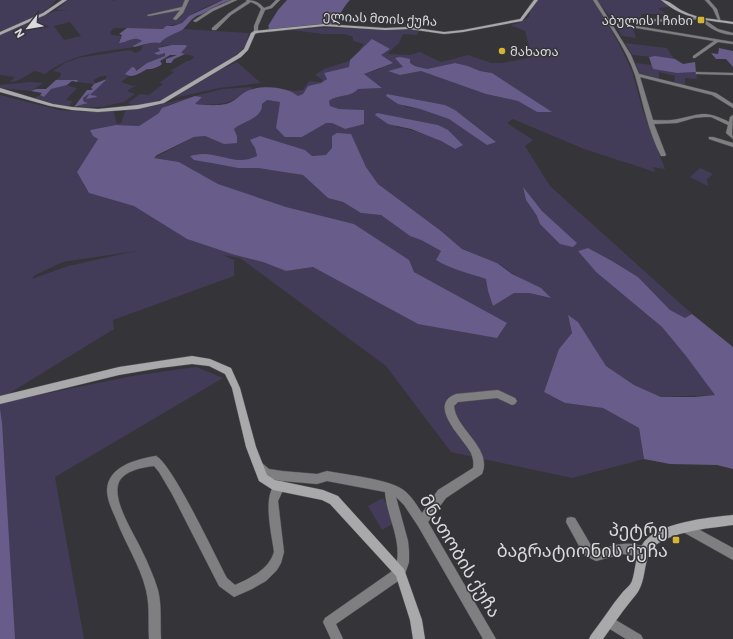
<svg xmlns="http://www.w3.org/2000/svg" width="733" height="639" viewBox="0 0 733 639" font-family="Commissioner,'Noto Sans Georgian',sans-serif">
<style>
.green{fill:#433c59;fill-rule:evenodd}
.forest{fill:#685d8a}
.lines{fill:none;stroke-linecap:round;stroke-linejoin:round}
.street-casing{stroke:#535256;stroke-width:1}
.secondary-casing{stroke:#535256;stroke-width:1}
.street{fill:#7f7f81;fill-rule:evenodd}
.secondary{fill:#a9a9ac;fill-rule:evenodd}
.poi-dot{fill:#d7b434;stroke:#353438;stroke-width:1.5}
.labels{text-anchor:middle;stroke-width:3;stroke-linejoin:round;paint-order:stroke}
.far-street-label{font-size:13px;fill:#dad9dc;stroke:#353438}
.far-poi-label{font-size:13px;fill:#dad9dc;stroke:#353438;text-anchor:end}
.near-poi-label{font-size:18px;fill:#dad9dc;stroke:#353438;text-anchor:end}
.near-street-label{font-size:18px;fill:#dad9dc;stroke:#353438}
</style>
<rect width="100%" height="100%" fill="#353438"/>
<path class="green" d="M0,0H56C43,17 20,25 0,31Z
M68,0H114L110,2L116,0H223C212,4 200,9 191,15C187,17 185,21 181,23C175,25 168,25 163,29L114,28L110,32L112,35L121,36L119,42C127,43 134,35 142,41L134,46V47C101,52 73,53 45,74L35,71C26,75 19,82 10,82L15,77L0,75V35L55,11H69L56,10ZM70,22L81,36L64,40L54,26Z
M538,0H592L596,4L618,42L632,71L643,111L665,169L653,167L655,172L584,149L513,119L507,123L533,140L525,146L550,186L692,314L685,319L670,310L638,277L612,261L588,248L578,251L596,272L662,327L686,356L716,395L661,397L634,385L606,366L578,322L568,316L572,333L559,349L544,392L565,403L603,408L639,428L644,459L572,478L451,452L386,366L240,258L223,255L234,260V276L113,320L114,329L0,399V95L59,110L86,112L113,110L117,124L121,123L126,109L159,105L223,89L251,87L252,89L272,87L294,91L303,90L309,81L321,82L323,80L315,75L324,69L349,61L364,44L353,41V37L345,34H323L292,30C321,27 349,28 379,30C392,31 406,28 419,30L417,35L403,34L399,43L387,54L410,55L420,52L441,62L468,55L491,63H503L532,57L525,31L510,25L519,23L529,17L530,11ZM360,49H390L381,55L380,69L363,74L382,88L357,89C350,98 339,94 329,101L330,106L339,109L364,110L345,129L332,123H325L302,137L276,128L280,102L267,100L262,104C263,119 242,121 234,129L237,136L224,144L205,136L194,137L154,158L179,162L218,184L286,207L354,224L408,260L414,272L507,324H418L313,267L286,271L263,262L235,255L187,239L135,206L89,193L77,172L99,139L90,130L116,125L139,126L159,113L168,105L195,96L202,97L194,104C214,105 231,106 245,91L298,96L303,94L308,86L321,83L327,79L324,73L349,67L350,60ZM400,61L427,69L455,63L468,66L480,71L492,73L551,112H537L518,101L486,94L421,71L400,75L389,71L403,67ZM387,94L445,105L455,110L496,142L462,127L449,119L420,109L406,107ZM402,118L438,125L454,149C437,138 417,130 396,127ZM350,134L366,167L378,184L441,231L462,249L497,263L550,298L529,293H514L493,306L488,291L487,279C470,273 452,270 436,260L441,251L421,240L410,236L381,215L361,213L343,202L328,198L303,175L258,168H238L203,154L222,158L248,161L257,157L255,148L260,136L305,150L312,156L326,155L332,149V144ZM523,188L542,211L577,243L541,224L537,216L526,200ZM136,251L68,266L32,279L35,275L63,262Z
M597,0H660L669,7L658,8L666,14H642L641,19L659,22L658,25L631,20L626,21V24L632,25L636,38L622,36L614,22Z
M182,29L249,33L245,47L235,56L164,99C153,102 138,108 128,103L140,94L149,95L163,84L160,83L162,81L174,72L170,71L187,61H189L194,58L193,56L179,53L172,45L161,46L160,51L155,52L158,55L165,53V56L147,63L135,71V68L126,76H129L121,82L133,86L138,84L127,91L135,94L124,102L101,107L116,106L75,108L85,104L83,98L88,94H91L105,80H104L107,76C101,75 97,78 93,81L96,83L94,84L77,82L78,80H56L61,76V73L53,71L65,63L78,58L130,50L135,53C139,52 142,50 142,46L152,41L160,43L168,36Z
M625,43L667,48L672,56L675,59L632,55Z
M237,62L261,83L219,88L174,98L220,70Z
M636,63L652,65L653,69L677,73L696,72L697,79L685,78V86L674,83L675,76L659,72V79L640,75Z
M30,82L43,83L31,91L0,88V85Z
M65,85L77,88L66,100L73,101L69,106H62L34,98L40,95L44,97L50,89Z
M700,168L713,174L707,179L708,186L690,177Z
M196,367L223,378L55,477L84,639H0V403L132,376Z
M383,498L397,521L382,530L368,506Z"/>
<path class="forest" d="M223,0H233C220,3 215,7 204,13C201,15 197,15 195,17C190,20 187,26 182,30C174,34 167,36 160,43C151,41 143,45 134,47L133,46L142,41C134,35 127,43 119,43L122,35L119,34L127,28L163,29L166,26H173L182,23L189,16Z
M287,0H350C343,7 339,17 333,26L268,30L269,27L268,26L278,10Z
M372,39L390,49L381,55L393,63L364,74L382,88L358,89C350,98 338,94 329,101L330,106L339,109L364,110V124L345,129L332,123H326L302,137H285L276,128L280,102L267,100L262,104C263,119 242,121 234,129L237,136V143L224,144L205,136L194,137L157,155L154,158L179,162L218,184L286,207L354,224L409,260L414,272L507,323L497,338L418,324L313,267L286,271L263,262L235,255L187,239L134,206L89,193L77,172L98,139L93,136L90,130L116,125L139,126L159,113L162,108L195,96L202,97L195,104C205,105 216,106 226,104C235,102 240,94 247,91C261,85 285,86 298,96L303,94L308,86L321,83L327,79L324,73L349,67L350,60Z
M172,45H185L187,46L181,53L185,54L174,59L171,63H166V59L177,55H170L160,61L162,64C159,67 151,70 147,69C140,73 132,79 125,74L132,67L135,68L136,71L147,63L165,56V53L158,55L154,53L160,51L158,48Z
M719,48L733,51V67L726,59H716L711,53L718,54Z
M655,56L675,59L683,64L695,62L696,72L677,73L653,69L649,57Z
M400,57L410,59V63L415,66L427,69L455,63L468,66L480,71L492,73L552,112H537L518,101L486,94L421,71L400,75L388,71L403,67L395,58Z
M56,80H78L77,82L72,81L67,85L51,89L44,97L40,95L42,93L31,91L36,89H46Z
M104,80H106L90,95L97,96L96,97L86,99L90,93L83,98L84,102L88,103L74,107L87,90H91L93,89L91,88L94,84Z
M387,94L445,105L455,110L496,142L487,145L449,119L420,109L398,104L386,96Z
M377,113L438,125L448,130L463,145L455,149L441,141L411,129L388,124L375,115Z
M337,133L351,134L366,167L378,184L441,231L462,249L497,263L512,274L541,288L551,298L529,293H514L493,306L488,291L486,279C469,273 452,270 436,260L441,251L421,240L410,236L381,215L361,213L343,202L328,198L303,175L258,168H238L223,165L194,160L190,156C194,155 199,154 203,154C222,154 238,166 257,156L255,148L250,140L260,136L305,150L312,156L326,155L332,148V136Z
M523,187L542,211L577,243L573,247L560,244L540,224L537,216L526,200Z
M588,248L612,261L638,277L670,310L685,318L692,314L733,347V469L717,465L670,464L644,459L639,428L603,408L565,403L544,392L559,349L572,333L568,315L578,322L606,366L634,385L661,397H694L715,395L686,356L662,327L596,272L578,251Z
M0,409L2,423L15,639H0Z"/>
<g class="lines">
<g class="street-casing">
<path id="street" d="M185,0H189L183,13L176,20L173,19L180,10L149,16L147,15L182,7Z
M232,0H237L213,11L196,22L193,21L211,9Z
M246,0C254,0 259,2 264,8L270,6L276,0H280L272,8L265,10L258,26V33L254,32V26L261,9L257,5L251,2L231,15L216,30H212V28L229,13L247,1Z
M593,0H597L631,55L639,74L716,93L733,104V108L712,95L640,77L653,120C661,120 670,121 678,119C703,114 704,110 729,122L730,117L733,115L732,133L733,139L726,133L728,125L711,117H704L694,118L677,123L654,124L666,155L665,156H661C648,131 643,102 635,75C626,48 608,24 593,0Z
M705,0H709L717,9L721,22H719L713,9Z
M697,17L698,19L678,22L651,21L649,20L651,19L678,20Z
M702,18L718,29L733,33V35C720,34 710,29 701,20Z
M637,26L733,42V44L718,42L695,58H693V56L714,41L636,28L635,27Z
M696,72L733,73V75L698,74H696Z
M709,137H713L733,143V147L709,139Z
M498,390L515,398L517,401L515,404L512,405L497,398L458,402L454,406C456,430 493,448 482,474L446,498L428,522L496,639H483L418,526L404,505L396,497L408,541L409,551V562L404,577L336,624L343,639H331L323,622L325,618L395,569C404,542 387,519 385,492L327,481L317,484L282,481L266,478L262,476L254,466L256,463L259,461L262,463L269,469L282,471L317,474L327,471C347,475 387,479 402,489C411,495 416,504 422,513L438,490L473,468C474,463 473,458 471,453C464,439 426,405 456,394Z
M156,456C172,463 216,558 227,578L235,585C251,578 269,569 274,552C272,535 260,489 280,481L284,482L285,486L278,501L284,552L281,563L277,570L266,581L252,589L234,597L219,586L172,494L159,472L154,466C143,467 124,471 119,482C111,500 135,535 142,551C148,563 154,577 158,590C162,606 160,623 161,639H149C148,623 150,606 146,590C140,565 125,543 116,519C112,510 107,500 107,490C108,466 137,459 156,456Z
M571,517L575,518L592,547C601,552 613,544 623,544C630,543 641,545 648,548L649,552L648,556L644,557L623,554L596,561L584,555L566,522L567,518Z
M687,523L733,548V560L683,532L682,528L683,524Z
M609,616L641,635L643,639H626L605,626L603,622L605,618Z"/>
</g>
<g class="secondary-casing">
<path id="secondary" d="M62,0H67L45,15L0,35V32L43,13Z
M534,0H538L522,21L463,32L444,34L409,29L385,30L324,26L257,33L255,34L248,50L241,57L164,103L138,109L98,112L72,110L50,106L0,92V88L53,104L72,107L98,109L138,105L160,101L237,55L244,49L251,33L254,31L324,24L385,28L409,27L444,32L463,30L520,19Z
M661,0C670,0 676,8 683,11C698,19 717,19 733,22V24C706,20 683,19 661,0Z
M192,356L210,359L231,368L240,388L256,447L267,475L275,480L323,490L338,496L404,569L422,620L425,639H413L410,620L396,576L330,504L322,500L273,490L259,481L246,447L232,388L225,374L209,366L192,364L160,368L119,375L0,404V396L119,367Z
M733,515V525C712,528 657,532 649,554C644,566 645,579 639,590C637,594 633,598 630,602C620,614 612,627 603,639H589L591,635C602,621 611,606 622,593C625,589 630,586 632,581C636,569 635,556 642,545C654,523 710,517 733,515Z"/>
</g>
<use href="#street" class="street"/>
<use href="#secondary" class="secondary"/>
</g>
<g class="poi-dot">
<rect x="697" y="16" width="8" height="8" rx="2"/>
<circle cx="502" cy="51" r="4"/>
<rect x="672" y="536" width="8" height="8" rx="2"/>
</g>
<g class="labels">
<g class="far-street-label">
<text transform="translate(380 18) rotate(3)" y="5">ელიას მთის ქუჩა</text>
</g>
<g class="far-poi-label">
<text x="693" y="25">აბულის I ჩიხი</text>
<text x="510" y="56" text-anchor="start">მახათა</text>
</g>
<g class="near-poi-label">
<text x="668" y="536">პეტრე<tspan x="668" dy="21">ბაგრატიონის ქუჩა</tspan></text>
</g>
<g class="near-street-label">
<text transform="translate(460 556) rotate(59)" y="6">მნათობის ქუჩა</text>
</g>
</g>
<g transform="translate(28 28) rotate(239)" stroke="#353438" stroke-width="3" paint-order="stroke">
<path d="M0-3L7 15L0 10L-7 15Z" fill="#dad9dc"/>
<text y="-6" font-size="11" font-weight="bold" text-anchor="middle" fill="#dad9dc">N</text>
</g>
</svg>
